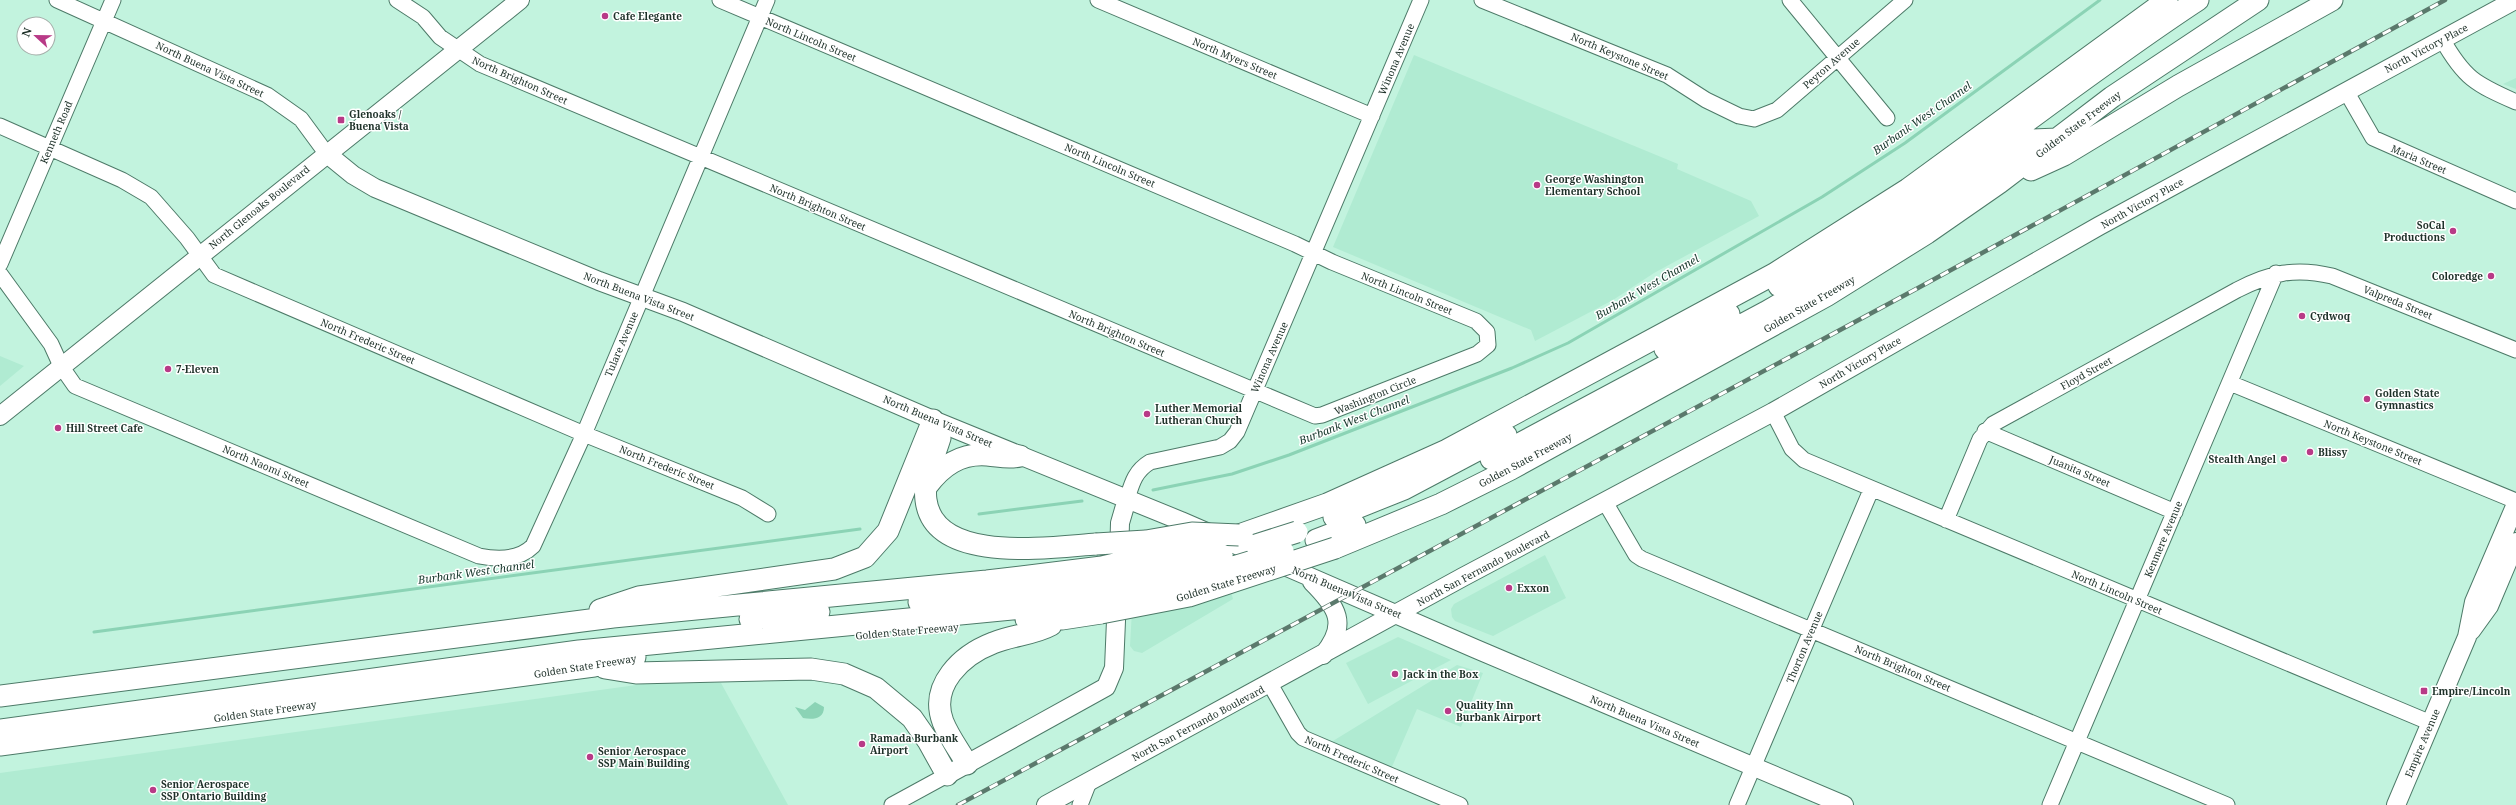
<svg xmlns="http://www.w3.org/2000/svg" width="2516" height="805" viewBox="0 0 2516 805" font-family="'Noto Serif',serif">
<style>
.built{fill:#b0ebd2}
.water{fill:#8bd3b5}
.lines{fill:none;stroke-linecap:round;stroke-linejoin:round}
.stream{stroke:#8bd3b5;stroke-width:3}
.minor-casing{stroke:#4d7a68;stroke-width:17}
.major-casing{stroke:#4d7a68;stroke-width:20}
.highway-casing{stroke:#4d7a68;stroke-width:23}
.minor{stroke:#fff;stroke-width:15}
.major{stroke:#fff;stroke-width:18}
.highway{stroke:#fff;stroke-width:21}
.rail-casing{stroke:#5b796c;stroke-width:4.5}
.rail{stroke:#fff;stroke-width:3;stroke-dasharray:9;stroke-linecap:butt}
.highway-bridge-casing{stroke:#4d7a68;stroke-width:23;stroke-linecap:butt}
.highway-bridge{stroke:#fff;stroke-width:21}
.poi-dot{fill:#b83a87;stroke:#fff;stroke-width:1.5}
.labels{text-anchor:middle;stroke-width:3;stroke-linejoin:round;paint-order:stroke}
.poi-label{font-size:10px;font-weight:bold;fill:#1e3129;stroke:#fff;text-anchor:start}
.street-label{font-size:10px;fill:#1e3129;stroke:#fff}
.water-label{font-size:11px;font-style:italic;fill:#16372b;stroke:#fff}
</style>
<rect width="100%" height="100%" fill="#c2f3de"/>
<path class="built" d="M1414,55L1678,164L1677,169L1751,201L1759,216L1654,273L1613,300L1535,341L1531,330L1333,247Z
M2516,78V89L2503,84Z
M0,356L24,366L0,386Z
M1545,555L1566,598L1493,636L1455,621L1452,617L1451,609L1454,604Z
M1135,557L1224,567L1233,599L1142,653L1134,651L1130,646Z
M1398,637L1451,660L1368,704L1346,663Z
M1457,665L1483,673L1461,727L1417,709L1391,769L1328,744Z
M658,682L721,683L788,805H0V773Z"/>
<path class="water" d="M815,702L824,707C824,719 813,720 803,718L795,707L805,710Z"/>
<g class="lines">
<path class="stream" d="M1153,490L1232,474L1289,455L1512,368L1568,343L1822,197L1905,143L2100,0
M979,514L1082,501
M94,632L860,529"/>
<g class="minor-casing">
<path id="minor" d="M57,0L267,95L301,119L326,153
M397,0L423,17L440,37L480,64L1315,416L1322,415L1477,354L1488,345L1487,332L1476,321L1332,262L1295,244L720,0
M1098,0L1372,116
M1482,0L1667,75L1706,100L1739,116L1754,119L1777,110L1905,0
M1790,0L1887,118
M2442,39C2464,78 2475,84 2516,102
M2346,91L2373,138L2516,201
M0,126L122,180L151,197L187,238L214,275L584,434L742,498L768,514
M0,264L113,0
M0,274L51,344L61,366L75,386L479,556C499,560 519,560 533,546L584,434L767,0
M2230,383L2516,501
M1773,412L1792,449L1804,460L2431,723
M1985,431L2175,512
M1127,499C1132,483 1135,471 1150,462L1220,447L1230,441L1237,432L1421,0
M1605,502L1636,555L1642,559L2227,805
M1946,520L1980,439L1993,424L2237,290C2270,273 2295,267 2332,276L2516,350
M1270,684L1298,733L1303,738L1460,805
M892,805L947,775
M1080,805L1089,782
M1737,805L1871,490
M2050,805L2276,273"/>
</g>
<g class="major-casing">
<path id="major" d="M326,153L353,175L375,188L599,281L683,312L933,420L1181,521L1476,649L1844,805
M0,416L520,0
M1119,557L1120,523L1127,499
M1312,582C1337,607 1349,624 1323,655
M2471,631L2489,606L2516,542
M947,775L1106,687L1114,668L1117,597
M1046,805L1463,577L1773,412L2099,226L2515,0
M2396,805L2467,637L2474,602L2516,504"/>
</g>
<g class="highway-casing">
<path id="highway" d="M2031,170L2064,155L2178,86L2332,0
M1779,286C1928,205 2056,93 2198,0
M1665,349L1729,314
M940,438C934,458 923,479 926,500C934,565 1051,547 1096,544
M1491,459L1766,312L1820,281L1918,218L2029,140L2058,139
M927,486C942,466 960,453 987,455C1000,456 1007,459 1020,456
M1334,517L1404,489L1506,435
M1239,535L1327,504L1447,450L1774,274L1908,189L2167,0
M1316,540L1355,525
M1335,548L1441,504L1511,469L1826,296L1927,233L1999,183L2112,97L2258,0
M919,602L1101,582
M600,610L639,597L834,569L865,557L888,531L933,420
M750,619L819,612
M1026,619H1062L1101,613
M605,668L636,673L811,669L844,674L876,688L912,718L928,741L947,775
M0,696L613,617L987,581L1102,567
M0,730L579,651L1042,606L1101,596
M0,745L594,666L635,657
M967,764C959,750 949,737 943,722C929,685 962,655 993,643C1011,635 1033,635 1051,625"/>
</g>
<use href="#minor" class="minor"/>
<use href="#major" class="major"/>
<use href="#highway" class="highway"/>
<g class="rail-casing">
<path id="rail" d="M958,805L1918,288L2445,0"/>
</g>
<use href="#rail" class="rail"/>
<g class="highway-bridge-casing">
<path id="highway-bridge" d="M1096,544L1146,541L1192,533L1239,535
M1256,545L1297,532
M1102,567L1213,541
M1102,582L1168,569L1222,555
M1101,596C1163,586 1224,572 1283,551
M1101,613L1189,596L1335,548"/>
</g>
<use href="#highway-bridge" class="highway-bridge"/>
</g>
<g class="poi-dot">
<circle cx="605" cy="16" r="4"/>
<rect x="337" y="116" width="8" height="8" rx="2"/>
<circle cx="1537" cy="185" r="4"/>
<circle cx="2453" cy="231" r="4"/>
<circle cx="2491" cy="276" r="4"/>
<circle cx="2302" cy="316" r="4"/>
<circle cx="168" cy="369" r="4"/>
<circle cx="2367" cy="399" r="4"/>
<circle cx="1147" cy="414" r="4"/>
<circle cx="58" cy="428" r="4"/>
<circle cx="2310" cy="452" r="4"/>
<circle cx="2284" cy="459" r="4"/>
<circle cx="1509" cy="588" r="4"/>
<circle cx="1395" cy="674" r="4"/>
<rect x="2420" y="687" width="8" height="8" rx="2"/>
<circle cx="1448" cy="711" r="4"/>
<circle cx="862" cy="744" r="4"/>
<circle cx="590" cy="757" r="4"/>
<circle cx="153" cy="790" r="4"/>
</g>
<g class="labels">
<g class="poi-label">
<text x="613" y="20">Cafe Elegante</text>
<text x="349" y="118">Glenoaks /<tspan x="349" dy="12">Buena Vista</tspan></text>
<text x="1545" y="183">George Washington<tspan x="1545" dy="12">Elementary School</tspan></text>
<text x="2445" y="229" text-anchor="end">SoCal<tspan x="2445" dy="12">Productions</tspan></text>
<text x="2483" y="280" text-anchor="end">Coloredge</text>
<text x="2310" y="320">Cydwoq</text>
<text x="176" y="373">7-Eleven</text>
<text x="2375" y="397">Golden State<tspan x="2375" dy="12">Gymnastics</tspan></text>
<text x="1155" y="412">Luther Memorial<tspan x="1155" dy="12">Lutheran Church</tspan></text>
<text x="66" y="432">Hill Street Cafe</text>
<text x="2318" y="456">Blissy</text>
<text x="2276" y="463" text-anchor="end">Stealth Angel</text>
<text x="1517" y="592">Exxon</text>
<text x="1403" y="678">Jack in the Box</text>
<text x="2432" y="695">Empire/Lincoln</text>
<text x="1456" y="709">Quality Inn<tspan x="1456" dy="12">Burbank Airport</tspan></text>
<text x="870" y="742">Ramada Burbank<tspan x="870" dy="12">Airport</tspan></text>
<text x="598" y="755">Senior Aerospace<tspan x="598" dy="12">SSP Main Building</tspan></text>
<text x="161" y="788">Senior Aerospace<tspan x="161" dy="12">SSP Ontario Building</tspan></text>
</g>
<g class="street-label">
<text transform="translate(811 39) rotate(23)" y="4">North Lincoln Street</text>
<text transform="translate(2426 48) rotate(-28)" y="4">North Victory Place</text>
<text transform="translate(1620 56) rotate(23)" y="4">North Keystone Street</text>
<text transform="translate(1235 58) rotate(23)" y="4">North Myers Street</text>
<text transform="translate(1396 59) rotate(-67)" y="4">Winona Avenue</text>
<text transform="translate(1831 63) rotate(-41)" y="4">Peyton Avenue</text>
<text transform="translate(210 69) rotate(25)" y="4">North Buena Vista Street</text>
<text transform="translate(520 80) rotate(24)" y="4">North Brighton Street</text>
<text transform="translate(2078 124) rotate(-37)" y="4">Golden State Freeway</text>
<text transform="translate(56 132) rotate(-67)" y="4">Kenneth Road</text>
<text transform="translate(2419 159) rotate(23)" y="4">Maria Street</text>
<text transform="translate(1110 165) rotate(23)" y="4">North Lincoln Street</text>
<text transform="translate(2142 203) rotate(-29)" y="4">North Victory Place</text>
<text transform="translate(259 207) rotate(-39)" y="4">North Glenoaks Boulevard</text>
<text transform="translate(818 207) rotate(23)" y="4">North Brighton Street</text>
<text transform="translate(1407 293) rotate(22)" y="4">North Lincoln Street</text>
<text transform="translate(639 296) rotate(21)" y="4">North Buena Vista Street</text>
<text transform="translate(2398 302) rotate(22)" y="4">Valpreda Street</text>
<text transform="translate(1809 304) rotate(-30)" y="4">Golden State Freeway</text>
<text transform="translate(1117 333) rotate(23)" y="4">North Brighton Street</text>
<text transform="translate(368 341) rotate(23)" y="4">North Frederic Street</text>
<text transform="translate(621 344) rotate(-67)" y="4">Tulare Avenue</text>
<text transform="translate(1269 357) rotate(-66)" y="4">Winona Avenue</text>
<text transform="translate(1860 362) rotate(-30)" y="4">North Victory Place</text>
<text transform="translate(2086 373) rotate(-29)" y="4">Floyd Street</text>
<text transform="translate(1375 395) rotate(-22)" y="4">Washington Circle</text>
<text transform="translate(938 421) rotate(23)" y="4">North Buena Vista Street</text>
<text transform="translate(2373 442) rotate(22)" y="4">North Keystone Street</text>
<text transform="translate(1525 460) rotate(-28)" y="4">Golden State Freeway</text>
<text transform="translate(266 466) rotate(23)" y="4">North Naomi Street</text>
<text transform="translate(667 467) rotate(22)" y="4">North Frederic Street</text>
<text transform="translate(2080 471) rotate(23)" y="4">Juanita Street</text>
<text transform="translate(2163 539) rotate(-67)" y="4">Kenmere Avenue</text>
<text transform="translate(1483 568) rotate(-28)" y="4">North San Fernando Boulevard</text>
<text transform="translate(1226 583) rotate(-17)" y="4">Golden State Freeway</text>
<text transform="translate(1347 592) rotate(23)" y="4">North Buena Vista Street</text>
<text transform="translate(2117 592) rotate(23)" y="4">North Lincoln Street</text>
<text transform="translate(907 631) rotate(-5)" y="4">Golden State Freeway</text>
<text transform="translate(1804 647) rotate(-67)" y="4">Thorton Avenue</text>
<text transform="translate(585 666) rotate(-9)" y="4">Golden State Freeway</text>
<text transform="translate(1903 668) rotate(23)" y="4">North Brighton Street</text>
<text transform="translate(265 711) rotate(-8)" y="4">Golden State Freeway</text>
<text transform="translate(1645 721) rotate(23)" y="4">North Buena Vista Street</text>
<text transform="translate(1198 723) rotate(-28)" y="4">North San Fernando Boulevard</text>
<text transform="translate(2422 743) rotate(-67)" y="4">Empire Avenue</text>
<text transform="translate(1352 759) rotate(24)" y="4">North Frederic Street</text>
</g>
<g class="water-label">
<text transform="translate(1922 118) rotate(-35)" y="4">Burbank West Channel</text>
<text transform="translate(1647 287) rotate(-30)" y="4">Burbank West Channel</text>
<text transform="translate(1354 420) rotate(-21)" y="4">Burbank West Channel</text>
<text transform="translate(476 572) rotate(-8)" y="4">Burbank West Channel</text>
</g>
</g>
<g transform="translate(36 36) rotate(292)"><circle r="19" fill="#ffffff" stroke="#a5ada9"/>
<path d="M0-3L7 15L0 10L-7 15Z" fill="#b83a87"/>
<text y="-6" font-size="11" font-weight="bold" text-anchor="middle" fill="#1e3129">N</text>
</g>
</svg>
